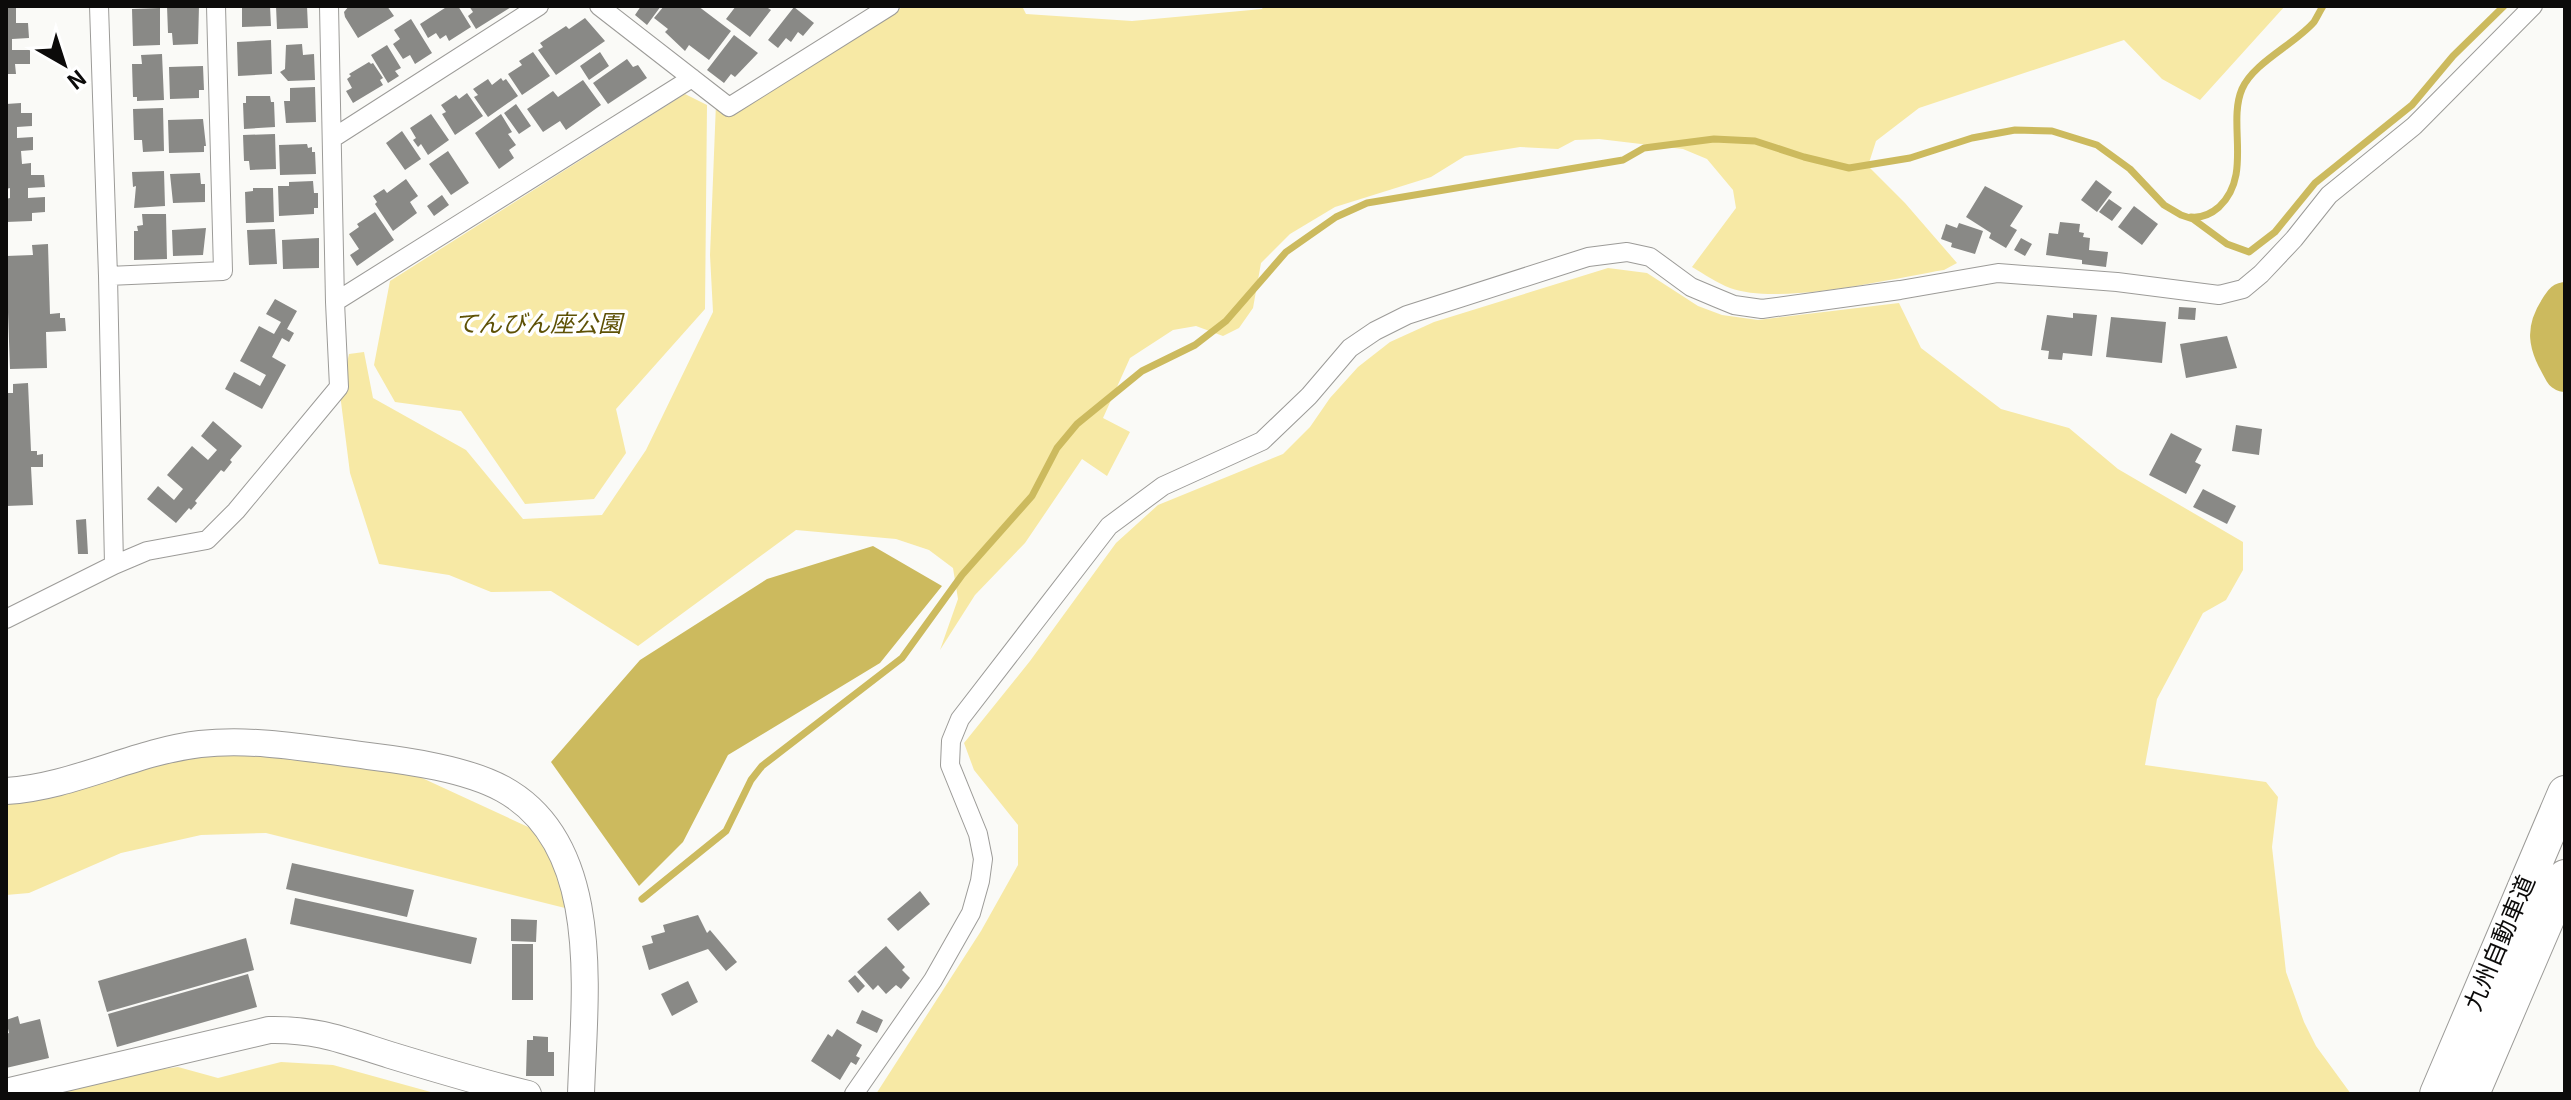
<svg xmlns="http://www.w3.org/2000/svg" width="2571" height="1100" viewBox="0 0 2571 1100" font-family="Georgia,'Noto Sans JP',serif">
<style>
.green{fill:#f7e9a5}
.water{fill:#ccba5e}
.lines{fill:none;stroke-linecap:round;stroke-linejoin:round}
.stream{stroke:#ccba5e;stroke-width:7}
.river{stroke:#ccba5e;stroke-width:42}
.building{fill:#898986}
.street-casing{stroke:#9c9b98;stroke-width:20}
.secondary-casing{stroke:#9c9b98;stroke-width:28}
.highway-casing{stroke:#9c9b98;stroke-width:36}
.street{stroke:#fff;stroke-width:18}
.secondary{stroke:#fff;stroke-width:26}
.highway{stroke:#fff;stroke-width:34}
.labels{text-anchor:middle;stroke-width:7;stroke-linejoin:round;paint-order:stroke}
.park-label{font-size:24px;font-style:italic;fill:#5e5106;stroke:#fff}
.street-label{font-size:24px;fill:#0c0b0a;stroke:#fff}
</style>
<rect width="100%" height="100%" fill="#fafaf7"/>
<path class="green" d="M904,6H1022L1026,14L1132,21L1262,9L1264,6H2285L2200,100L2162,79L2124,40L1919,108L1876,141L1868,166L1905,203L1957,263L1944,270C1889,279 1780,306 1730,288C1717,283 1704,274 1692,267L1736,208L1733,190L1707,159L1683,149L1599,139L1575,140L1558,149L1520,147L1465,156L1431,177L1335,207L1290,234L1261,263L1253,308L1239,328L1223,336L1196,326L1173,330L1130,358L1103,418L1130,432L1107,476L1082,459L1025,543L975,595L940,650L958,599L953,568L929,550L896,539L796,530L638,646L551,591L491,592L449,575L379,564L350,473L340,394L349,354L364,352L373,398L466,450L523,519L602,515L646,450L713,312L710,255L716,103L787,81Z
M685,94L707,105L705,309L616,409L626,453L594,499L525,504L461,411L395,402L374,365L390,281Z
M1608,268L1647,273L1698,306L1722,315L1758,320L1899,303L1921,348L2001,409L2069,428L2118,469L2243,542V570L2226,600L2203,613L2157,699L2145,765L2266,782L2278,797L2272,847L2286,972L2304,1022L2316,1046L2351,1094H876L981,931L1018,865V825L974,770L964,743L1030,661L1116,543L1158,505L1283,454L1310,427L1330,398L1358,367L1390,342L1434,322Z
M284,748L396,766L539,832L581,912L266,833L201,835L121,853L29,893L6,895V796L166,750Z
M281,1062L333,1065L438,1094H50L134,1073L178,1067L218,1078Z"/>
<path class="water" d="M873,546L942,586L880,663L728,755L683,842L639,886L551,762L640,660L767,579Z"/>
<g class="lines">
<path class="stream" d="M2191,217C2201,218 2211,214 2219,207C2253,175 2227,124 2242,89C2253,63 2295,44 2314,22C2317,17 2320,11 2323,6
M642,899L726,831L751,780L762,766L902,658L962,575L1032,496L1057,448L1077,424L1142,371L1195,345L1226,321L1286,252L1336,217L1367,203L1623,160L1644,148L1714,139L1755,141L1804,157L1849,168L1910,158L1972,138L2015,130L2052,131L2097,145L2130,169L2164,205L2181,215L2193,219L2227,244L2249,252L2275,232L2315,183L2412,105L2453,56L2504,6"/>
<path class="river" d="M2565,303C2544,330 2549,343 2565,371"/>
</g>
<path class="building" d="M6,6H16V23H28L29,38L12,39V50H30V64H15L16,74H6Z
M167,6H199L198,44L173,45L172,33H168Z
M242,6H270L271,26L242,27Z
M276,6H307L308,28L277,29Z
M349,6H387L394,16L358,38L345,17L344,12Z
M448,6H458L471,27L449,41L446,35L440,39L436,33L428,38L420,24Z
M469,6H513L476,29L468,16L473,12Z
M641,6H661L647,25L635,15Z
M664,6H698L731,31L709,60L689,45L685,51L665,32L668,29L654,18Z
M736,6H765L771,10L750,37L726,19Z
M794,7L814,23L803,36L798,32L791,42L786,38L778,48L768,40Z
M160,8V45L133,46L132,9Z
M585,18L605,41L556,75L538,50L543,47L540,43L566,26L569,29Z
M411,19L432,53L415,64L410,55L403,59L393,44L400,39L394,30Z
M734,35L758,53L735,77L731,74L724,83L707,70Z
M271,40L272,74L238,76L237,42Z
M302,44L303,55L314,54L315,80L288,81L280,72L285,69L286,45Z
M387,45L401,68L395,71L399,76L388,83L371,55Z
M533,52L550,76L522,95L508,74L522,65L519,61Z
M600,52L609,66L589,80L580,66Z
M162,54L164,100L137,101V97H133L132,64H142L141,55Z
M627,59L633,67L638,65L647,78L608,104L593,83Z
M369,62L371,64L373,63L383,78L380,80L383,85L353,103L346,91L352,88L347,79L351,76L349,74Z
M203,66L204,90H199V98L170,99L169,67Z
M501,78L503,81L506,79L518,96L488,117L474,97L478,95L473,89L488,79L492,85Z
M583,80L601,105L566,130L560,121L543,132L527,109L553,91L558,97Z
M315,87L316,122L286,123L284,101H290V88Z
M467,93L483,116L455,135L442,114L446,112L441,105L456,95L459,99Z
M246,96H270L271,102H274L275,127L244,129L243,103H246Z
M21,103V113H32V126L17,127V138L33,137V150L21,151L22,164L31,163V175H44L45,187L28,188V198L45,197V212L32,213V221L6,222V199L10,198V188L6,189V104Z
M516,104L531,126L519,134L504,113Z
M163,108L164,151L143,152L142,140H134L133,109Z
M431,114L449,140L428,155L421,144L418,147L413,140L416,138L410,128Z
M501,114L512,132L508,134L516,145L509,150L514,158L499,169L475,133Z
M203,119L206,146H204V152L169,153L168,120Z
M402,131L421,159L405,170L386,143Z
M275,134L276,169L250,170L249,161H244L243,135Z
M307,144L308,148L312,147V152H315L316,174L280,175L279,145Z
M448,151L469,183L451,195L429,164Z
M164,171L165,206L134,208L136,186L133,187L132,172Z
M200,173L201,184H205V202L173,203L170,174Z
M406,179L418,196L410,202L417,213L393,231L375,204L377,202L373,196L384,189L387,193Z
M2096,180L2112,192L2097,212L2081,200Z
M313,181L314,193H318V208H314V214L279,216L278,186H289V182Z
M1985,186L2023,206L2010,226L2017,230L2006,248L1989,238L1991,233L1966,217Z
M253,188H273L274,222L246,223L245,192L253,191Z
M442,195L449,205L434,216L427,206Z
M2109,199L2122,208L2112,221L2099,212Z
M2134,206L2158,224L2142,245L2118,227Z
M375,212L394,240L357,266L350,255L359,249L349,234L359,227L357,224Z
M142,214H166L167,259L134,260V231H138L137,226L143,225Z
M2060,222L2080,224L2079,232L2084,233L2083,237L2090,238L2089,250L2108,252L2106,267L2082,264V260L2046,255L2049,233L2058,234Z
M1959,223L1983,231L1975,254L1951,247L1952,243L1941,239L1946,224L1957,228Z
M206,228L203,255L173,256L172,230Z
M275,229L277,264L249,265L247,230Z
M319,238V268L283,269L282,240Z
M2021,238L2032,244L2025,256L2014,250Z
M48,244L50,314L60,313V318H65L66,331L46,332L47,368L10,369L6,256L33,255L32,245Z
M275,299L297,311L287,329L294,333L289,342L282,338L272,357L286,365L262,409L225,389L234,372L260,386L266,375L240,361L259,326L274,334L281,322L266,314Z
M2179,307L2196,308L2195,320L2178,319Z
M2073,313L2097,315L2092,356L2063,353L2062,360L2048,359L2049,351L2041,350L2047,315L2073,318Z
M2111,317L2166,322L2162,363L2106,357Z
M2227,336L2237,368L2186,378L2180,344Z
M28,383L31,451H37V455L43,454V467H31L33,505L6,506V393H13V384Z
M213,421L242,446L230,460L232,462L224,472L221,470L195,501L197,503L191,510L189,508L176,523L147,499L158,486L174,500L183,489L167,475L192,446L208,460L217,450L201,436Z
M2236,425L2262,429L2259,455L2232,451Z
M2171,433L2202,449L2195,462L2201,465L2186,494L2149,475Z
M2203,489L2236,506L2227,524L2193,507Z
M86,519L88,554H78L76,520Z
M292,863L414,890L407,917L286,889Z
M920,891L930,904L898,931L887,919Z
M295,898L477,938L471,964L290,924Z
M698,915L707,933L710,930L737,962L726,971L708,949L649,970L642,946L653,943L651,936L665,932L663,925Z
M511,919L537,920L536,942L511,941Z
M246,938L254,970L107,1012L98,981Z
M512,944H533V1000H512Z
M886,946L905,967L902,970L910,978L901,989L896,985L886,994L878,985L873,990L857,972Z
M248,974L257,1007L117,1047L108,1014Z
M855,975L865,986L858,993L848,981Z
M688,981L698,1002L672,1016L661,994Z
M862,1010L883,1020L877,1033L856,1023Z
M18,1016L20,1024L40,1019L49,1058L6,1068V1034L9,1033L6,1020Z
M837,1029L862,1045L856,1056L860,1058L856,1065L851,1062L840,1080L811,1061L828,1034L832,1037Z
M533,1036L548,1037V1052H554V1076H526L527,1040H533Z"/>
<g class="lines">
<g class="street-casing">
<path id="street" d="M99,6L108,276L114,565
M599,6L729,107L890,6
M333,138L539,6
M108,276L223,271L216,6
M335,302L692,78
M6,619L114,565L147,551L207,540L236,511L339,387L335,302L329,6
M854,1094L933,980L971,913L980,881L983,859L978,834L950,765L951,741L960,719L1109,526L1163,486L1262,441L1309,396L1350,348L1375,331L1407,315L1588,257L1627,252L1650,257L1691,287L1717,298L1734,305L1762,309L1900,290L1998,273L2117,282L2219,295L2243,289L2261,274L2294,239L2329,195L2414,126L2533,6"/>
</g>
<g class="secondary-casing">
<path id="secondary" d="M6,791C73,787 133,752 200,744C256,738 312,749 368,756C409,761 466,769 503,789C605,845 584,997 581,1094
M6,1092L269,1030C318,1029 345,1041 390,1055C436,1069 482,1083 528,1094"/>
</g>
<g class="highway-casing">
<path id="highway" d="M2437,1094L2565,793
M2472,1094L2565,877"/>
</g>
<use href="#street" class="street"/>
<use href="#secondary" class="secondary"/>
<use href="#highway" class="highway"/>
</g>
<g class="labels">
<g class="park-label">
<text x="538" y="332">てんびん座公園</text>
</g>
<g class="street-label">
<text transform="translate(2500 943) rotate(-67)" y="8">九州自動車道</text>
</g>
</g>
<rect width="2571" height="1100" fill="none" stroke="#0c0b0a" stroke-width="16"/>
<g transform="translate(64 64) rotate(141)" stroke="#ffffff" stroke-width="6" paint-order="stroke">
<path d="M0-6L14 30L0 20L-14 30Z" fill="#0c0b0a"/>
<text y="-12" font-size="22" font-weight="bold" text-anchor="middle" fill="#0c0b0a">N</text>
</g>
</svg>
